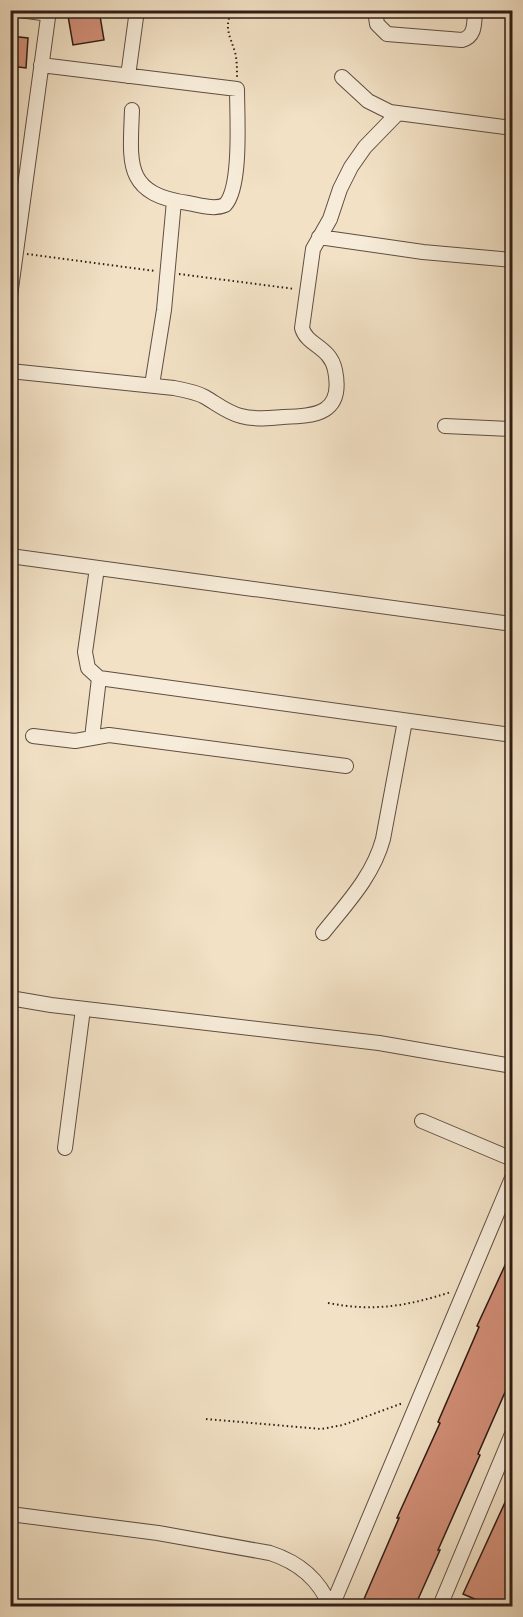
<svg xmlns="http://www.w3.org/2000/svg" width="523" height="1617" viewBox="0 0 523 1617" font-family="'IM FELL Double Pica',serif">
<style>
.building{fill:#d28f78;stroke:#2f1d16;stroke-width:1.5}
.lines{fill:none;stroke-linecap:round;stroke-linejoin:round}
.minor-casing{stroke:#604e42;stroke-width:16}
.path{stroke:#2f1d16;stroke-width:2;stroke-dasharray:1.5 3;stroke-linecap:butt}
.minor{stroke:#f7ecd9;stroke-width:14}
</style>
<rect width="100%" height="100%" fill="#f2e1c5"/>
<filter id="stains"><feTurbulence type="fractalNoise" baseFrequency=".00333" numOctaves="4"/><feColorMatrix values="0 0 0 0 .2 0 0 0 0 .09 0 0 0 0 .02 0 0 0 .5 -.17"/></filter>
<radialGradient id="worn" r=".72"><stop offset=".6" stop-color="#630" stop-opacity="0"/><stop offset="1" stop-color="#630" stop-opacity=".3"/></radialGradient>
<path class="building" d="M67,10H99L104,40L73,45Z
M10,36L28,38L26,68L10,66Z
M513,1248V1374L478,1454L480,1455L438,1550H440L415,1606H361L399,1518H397L440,1423L438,1422L479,1327L477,1326Z
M513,1485V1606H491L463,1594Z"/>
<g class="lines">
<g class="minor-casing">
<path id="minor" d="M20,10L49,14
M375,10L377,24L387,34L462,40C476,36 474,23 475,10
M41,65L237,89C237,115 242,187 225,205C214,210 200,205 188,203C124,194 130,164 132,110
M128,76L137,10
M342,77L368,101L390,112L512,128
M319,237L423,252L512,260
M10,296L49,10
M10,371L174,388C185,390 196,392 205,397C217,404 228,413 241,416C255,420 269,418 283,417C316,416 344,414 335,370C330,346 307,346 302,328L313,249L330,219L340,189L351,167L365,147L398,113
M152,385L164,310L174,201
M445,426L512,429
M10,556L512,624
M97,568L85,652L88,668L99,678L512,735
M33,736L75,741L109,735L346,766
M92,738L99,678
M323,933C347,903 373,876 383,839L405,721
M10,998L51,1005L379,1043L512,1066
M422,1121L512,1159
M65,1148L83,1009
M10,1514L158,1533L270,1553C298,1562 319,1579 330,1606
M332,1606L512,1178
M440,1606L512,1434"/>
</g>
<path class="path" d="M233,10C223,26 230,36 235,52C237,60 237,68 237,77
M27,254L155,271
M179,274L295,289
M328,1303C374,1312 407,1306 451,1292
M206,1419L321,1429L343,1425L403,1403"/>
<use href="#minor" class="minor"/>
</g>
<rect width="523" height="1617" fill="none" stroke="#f2e1c5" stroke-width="36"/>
<rect x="12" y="12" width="499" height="1593" fill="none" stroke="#2f1d16" stroke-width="3"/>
<rect x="18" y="18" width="487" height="1581" fill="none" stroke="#2f1d16" stroke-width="1.5"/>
<rect width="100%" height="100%" filter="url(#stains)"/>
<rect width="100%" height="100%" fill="url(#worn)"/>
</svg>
